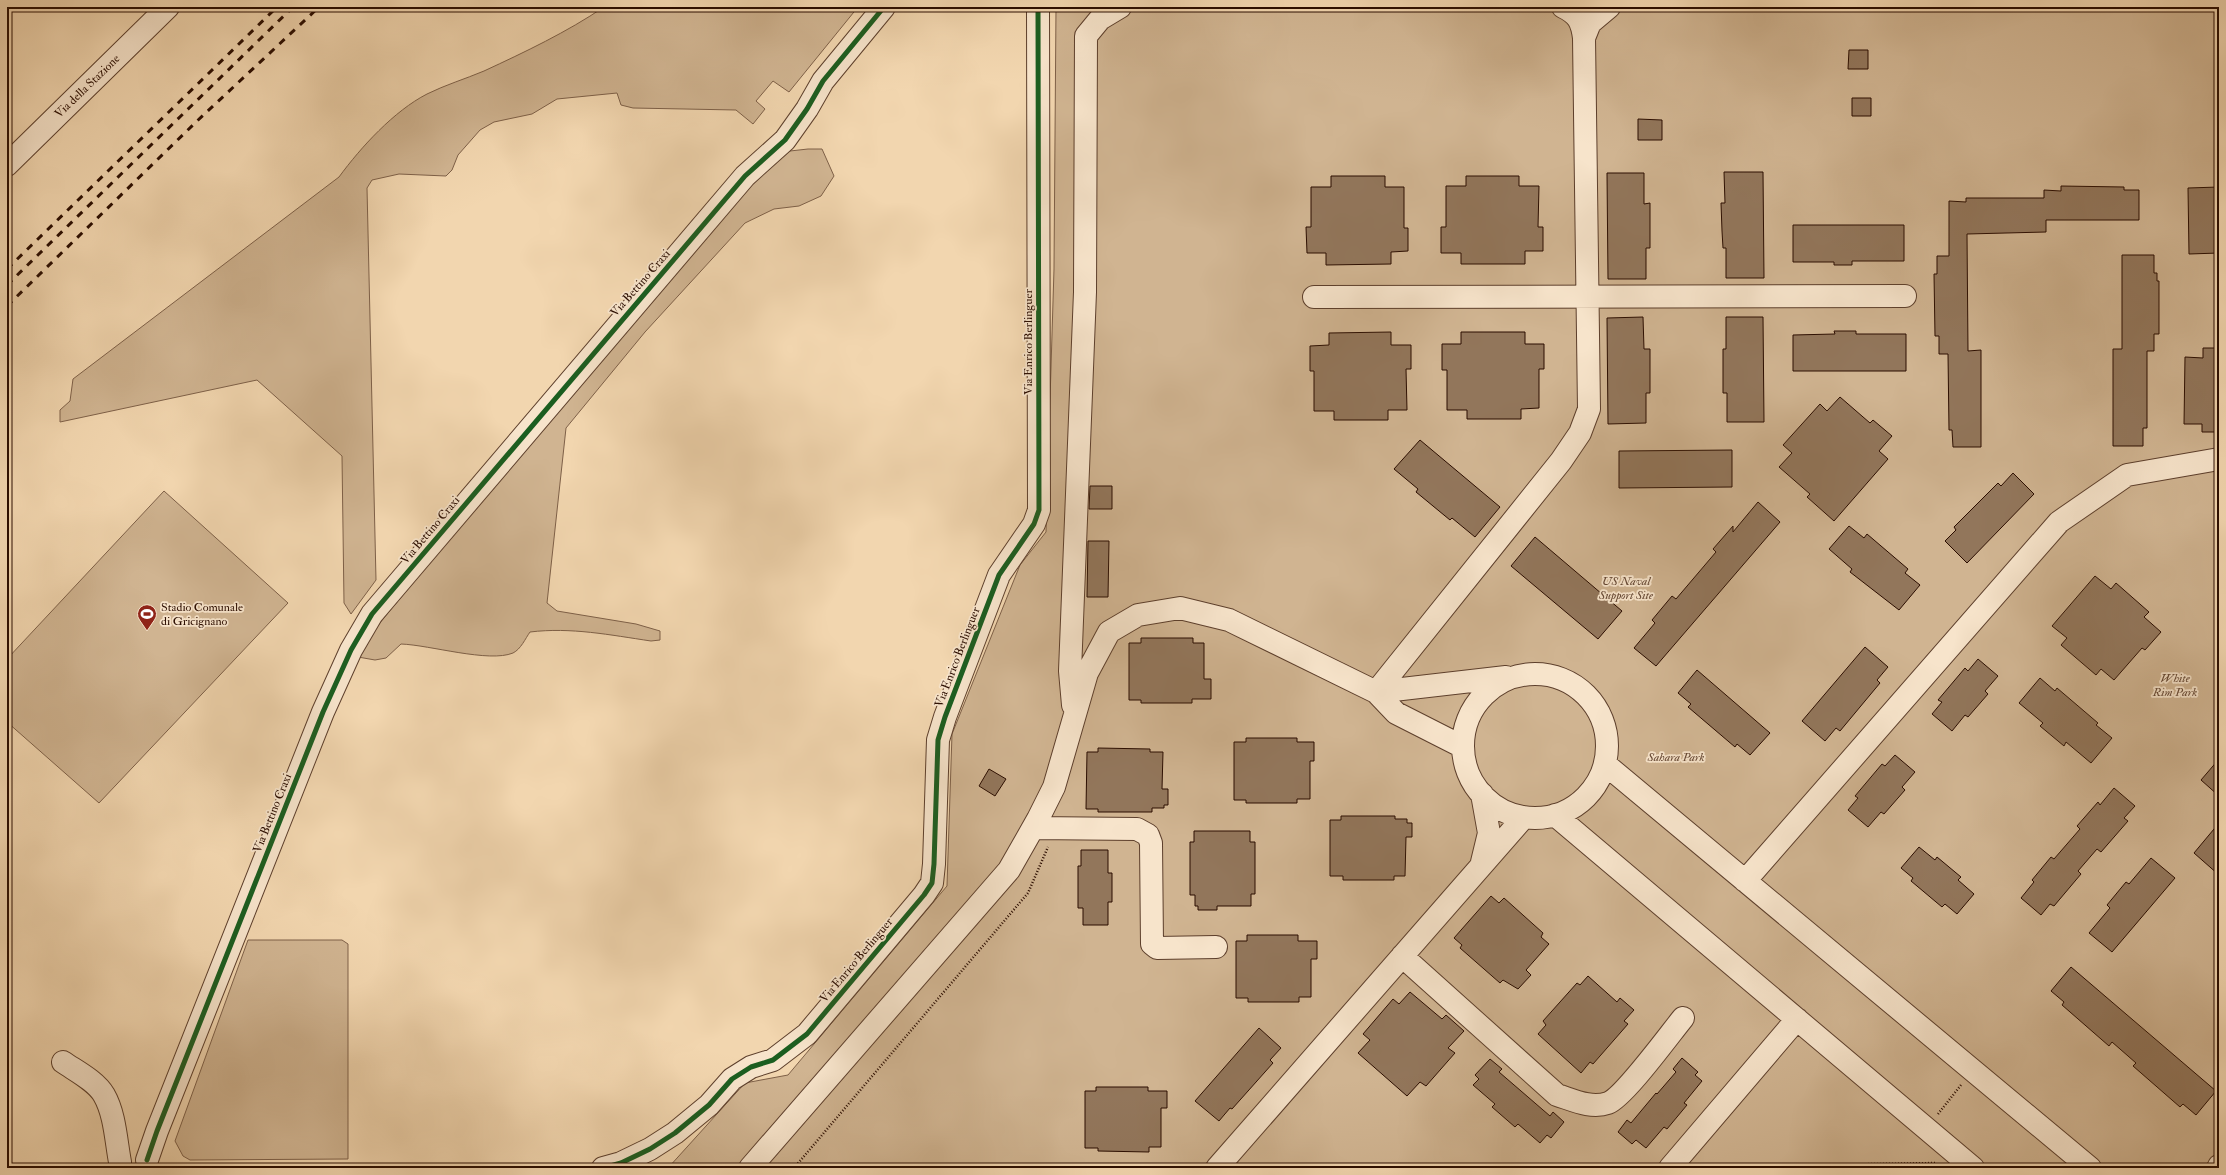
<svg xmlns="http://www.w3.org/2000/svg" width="2226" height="1175" viewBox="0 0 2226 1175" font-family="'IM FELL Double Pica',serif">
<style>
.green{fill:#d0b491;stroke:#7e6048}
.building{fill:#92765b;stroke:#2b0d00}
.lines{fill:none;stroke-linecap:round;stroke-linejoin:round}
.minor-casing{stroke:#5d3f2c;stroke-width:24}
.tertiary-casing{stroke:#5d3f2c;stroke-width:24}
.path{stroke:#2b0d00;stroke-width:2.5;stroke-dasharray:1 2;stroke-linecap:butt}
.minor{stroke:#f7e4cb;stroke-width:22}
.tertiary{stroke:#f7e4cb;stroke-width:22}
.rail{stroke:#2b0d00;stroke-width:3;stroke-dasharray:7 7;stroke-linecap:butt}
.cycleway-casing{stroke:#f7e4cb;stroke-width:8}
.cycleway{stroke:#1b5e20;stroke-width:5}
.labels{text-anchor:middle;stroke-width:3.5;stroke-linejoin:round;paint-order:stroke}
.street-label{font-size:12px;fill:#2b0d00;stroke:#f7e4cb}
.park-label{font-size:12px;font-style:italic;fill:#654733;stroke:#f7e4cb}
.poi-label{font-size:12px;fill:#2b0d00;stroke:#f7e4cb;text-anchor:start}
</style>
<rect width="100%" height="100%" fill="#f2d6af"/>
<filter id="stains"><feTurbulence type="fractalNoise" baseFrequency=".005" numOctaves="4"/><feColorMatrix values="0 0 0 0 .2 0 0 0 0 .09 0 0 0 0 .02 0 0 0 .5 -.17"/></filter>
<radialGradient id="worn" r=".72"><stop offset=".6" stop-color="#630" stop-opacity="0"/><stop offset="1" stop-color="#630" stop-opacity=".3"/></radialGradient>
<path class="green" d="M604,7H858L789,92L773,81L756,101L765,109L753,124L736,110L633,108L621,105L617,93L557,99L532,114L494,122L480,130L458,155L452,170L446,176L399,174L372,180L367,188L376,580L351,614L344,603L342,456L257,380L60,422V410L70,401L73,379L339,177C361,147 394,111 427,94C445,85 465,79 484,71C525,52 567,32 604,7Z
M1056,7H2219V1168H668L745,1083L788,1075L947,886L952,734L1020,565L1046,532L1054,269Z
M808,149H822L834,176L821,196L799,206L774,209L745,223L645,332L566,428L547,603L557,611L636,624L660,631V640L651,641C610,635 571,627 530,632C525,639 521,649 513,653C489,663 430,645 401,644L386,658L375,660L358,657L363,644L388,613L573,390L763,168L790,151Z
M164,491L288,603L99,803L7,722V659Z
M248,940H342L348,944V1159L190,1160L183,1156L175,1141Z"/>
<path class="building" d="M1849,50H1868V69H1848Z
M1852,98H1871V116H1852Z
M1638,119L1662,120V140H1638Z
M1724,172H1763L1764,278H1726V248H1723L1722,231L1721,203H1725Z
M1607,173H1644V204L1650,203V248H1646V279H1608Z
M1331,176H1385V187H1404V228H1408V251L1391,252V264L1326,265V253H1307L1306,227H1311V187H1331Z
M1466,176H1519V186H1539L1538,227H1543V251H1525V264H1461V253H1441V227H1446V186H1466Z
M2061,186L2124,187V190H2139V220H2046V232L1967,234L1968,351L1981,350V447H1953L1952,430H1949L1948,354H1939V336H1935L1934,274H1937V256H1949V201L1966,202V198H2044V190L2061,191Z
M2219,187V253L2189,254L2188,188Z
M1793,225H1904V261H1852V265H1834V262H1793Z
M2122,255H2154V273H2157V281H2159V334H2154V351H2147V428H2143V446H2113V349H2122Z
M1643,317L1644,349H1650V393H1646V423L1608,424L1607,318Z
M1726,317H1763L1764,422H1727V393H1723V349H1726Z
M1834,331H1856V334H1906V371H1793V335L1835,334Z
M1391,332V345H1411V369H1406L1407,410H1388V420H1334V411H1314V371H1310V346L1329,345V333Z
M1461,332H1525V344H1544V369H1539V408L1521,409V419H1467V410H1447V370H1442V344H1461Z
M2203,348H2219V432H2202V424H2184L2185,357L2203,358Z
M1840,397L1870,423L1873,420L1892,436L1879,451L1888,459L1834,521L1807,497L1810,494L1779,467L1792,453L1783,445L1820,404L1827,411Z
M1420,440L1500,507L1475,537L1452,518L1450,520L1416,492L1418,489L1394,469Z
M1732,450V487L1619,488V451Z
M2013,473L2034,494L1967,563L1945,541L1956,530L1954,527L1998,483L2001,486Z
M1090,486H1112V509H1089Z
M1758,502L1780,522L1656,666L1634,648L1655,623L1652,620L1672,596L1676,599L1716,552L1713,549L1733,526V532Z
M1849,526L1864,538L1867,534L1908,569L1905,573L1920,585L1899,610L1850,572L1852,569L1829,549Z
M1535,537L1622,611L1598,639L1511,566Z
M1088,541H1109L1108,597H1087Z
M2095,576L2111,589L2116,583L2149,612L2144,617L2161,632L2145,650L2142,648L2114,680L2101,669L2096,675L2061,645L2067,638L2052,626Z
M1141,638H1193V643H1204V679H1211V699H1192V703H1141V700H1129V643H1141Z
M1865,647L1888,667L1877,680L1880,683L1840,731L1836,728L1825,741L1802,721Z
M1978,659L1998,676L1985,691L1988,694L1968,717L1965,715L1952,731L1932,714L1942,702L1938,700L1965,668L1968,671Z
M1697,670L1770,733L1750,755L1737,744L1735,747L1688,707L1691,704L1678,693Z
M2040,678L2055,691L2057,688L2098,723L2096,725L2112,738L2091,763L2066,742L2064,746L2040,726L2043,723L2019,703Z
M1246,738H1297V742H1314V761H1310V799H1297V803H1246V800H1234V742H1246Z
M1098,748L1150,749V752H1163L1162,789H1168V805H1164V808H1152V812H1098V809H1086L1087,752H1098Z
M1895,755L1915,772L1902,787L1905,790L1884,814L1881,812L1868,827L1848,810L1858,798L1855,796L1882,764L1885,766Z
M2219,759V796L2201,780Z
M989,769L1006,779L995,796L979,786Z
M2114,788L2135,806L2124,818L2128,821L2101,852L2097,849L2078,871L2081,874L2054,906L2050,904L2041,915L2021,898L2034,882L2032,880L2051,857L2054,859L2080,829L2077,826L2098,802L2100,805Z
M1341,816H1395V819H1407V823H1412V837H1406L1405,876H1394V880H1343V876H1330V820H1341Z
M2219,823V875L2194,853Z
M1194,831H1250V842H1255V894H1251V906H1217V910H1198V906H1195V895H1190V842H1194Z
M1919,847L1935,860L1937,857L1961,877L1958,880L1974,894L1957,914L1945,904L1942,907L1911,881L1913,878L1901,868Z
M1081,850H1108V873H1112V902H1108V925H1083V908H1078V866H1081Z
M2151,858L2175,878L2112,952L2089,933L2110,908L2107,905L2126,882L2129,884Z
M1491,896L1499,903L1504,898L1543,933L1541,937L1549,944L1526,970L1531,975L1518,989L1503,980L1500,983L1460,948L1462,945L1454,938Z
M1247,935H1298V941H1317V959H1311V997H1299V1002H1248V998H1236V941H1247Z
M2071,967L2216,1091L2196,1115L2183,1104L2180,1107L2133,1066L2136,1063L2112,1042L2109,1046L2062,1005L2064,1002L2051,991Z
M1588,976L1617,1002L1620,998L1634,1010L1624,1021L1628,1024L1593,1064L1590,1062L1581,1073L1538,1034L1546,1025L1543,1021L1577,983L1580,985Z
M1410,992L1442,1019L1446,1015L1464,1031L1448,1048L1455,1053L1426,1086L1420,1082L1407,1096L1358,1053L1370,1040L1363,1034L1393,999L1399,1004Z
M1259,1028L1281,1048L1270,1060L1273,1063L1232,1109L1230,1108L1219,1121L1195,1101Z
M1682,1058L1698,1072L1695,1075L1702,1081L1684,1103L1687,1105L1667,1129L1664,1127L1646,1148L1636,1140L1632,1144L1618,1132L1627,1120L1631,1123L1656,1093L1657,1094L1676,1072L1673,1069Z
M1490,1059L1502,1069L1499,1072L1550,1116L1553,1112L1564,1122L1551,1138L1547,1135L1540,1143L1518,1124L1515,1127L1492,1107L1495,1104L1473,1085L1479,1079L1475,1075Z
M1096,1087H1148V1091H1167V1108H1161V1147H1149V1152L1098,1151V1148H1085V1091H1096Z"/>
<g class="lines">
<g class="minor-casing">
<path id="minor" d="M1584,38L1590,23L1609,7
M1314,297L1905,296
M1463 746a72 72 0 1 1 144 0a72 72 0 1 1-144 0Z
M1376,692L1561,461L1580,433L1589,409L1584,38C1582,22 1578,14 1563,7
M1376,692L1506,677
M1073,705L1070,671L1085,292L1086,36L1100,19L1120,7
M1605,764L2090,1168
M1482,794L1489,833L1482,862
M1555,815L1973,1168
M1033,828L1137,829L1148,835L1151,843L1152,944L1157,948L1216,947
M1745,881L2059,522L2127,475L2219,459
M1402,956L1557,1095C1573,1100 1591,1109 1608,1103C1624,1097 1669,1035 1683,1018
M63,1062C76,1071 96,1081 104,1095C115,1114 116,1141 120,1162
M147,1160L157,1131L323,712L351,650L372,614L745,176L785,140L807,109L823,81L884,7
M603,1168L621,1163L650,1149L675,1133L709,1105L732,1079L751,1067L773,1060L807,1034L924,895L932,883L934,864L938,740L945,717L999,575L1034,524L1039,510L1038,7
M750,1168L1009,870L1038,819L1054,787L1087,673L1109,632L1138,615L1180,608L1229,620L1376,692L1396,713L1463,747
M1217,1168L1524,817
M1670,1168L1797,1019
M2218,1168L2219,1166"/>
</g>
<g class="tertiary-casing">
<path id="tertiary" d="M7,165L168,7"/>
</g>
<path class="path" d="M1938,1114L1961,1085
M1697,1167L1936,1163
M794,1168L1028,893L1048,847
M1606,1168L1650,1167"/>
<use href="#minor" class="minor"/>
<use href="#tertiary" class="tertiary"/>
<path class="rail" d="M7,269L277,7
M7,285L293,7
M7,306L196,122L319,7"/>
<g class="cycleway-casing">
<path id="cycleway" d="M147,1160L157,1131L323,712L351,650L372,614L745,176L785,140L807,109L823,81L884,7
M603,1168L621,1163L650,1149L675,1133L709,1105L732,1079L751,1067L773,1060L807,1034L924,895L932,883L934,864L938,740L945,717L999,575L1034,524L1039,510L1038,7"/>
</g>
<use href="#cycleway" class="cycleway"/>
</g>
<defs>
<g id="stadium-pin" transform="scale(1)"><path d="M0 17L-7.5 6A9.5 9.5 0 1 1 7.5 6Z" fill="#8f2418" stroke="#f7e4cb"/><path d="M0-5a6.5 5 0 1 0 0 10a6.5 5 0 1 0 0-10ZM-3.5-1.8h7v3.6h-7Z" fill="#fff"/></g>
</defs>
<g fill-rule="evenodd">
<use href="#stadium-pin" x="147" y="614"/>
</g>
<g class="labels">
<g class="street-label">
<text transform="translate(87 86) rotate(-44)" y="4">Via della Stazione</text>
<text transform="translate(640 283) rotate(-49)" y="4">Via Bettino Craxi</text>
<text transform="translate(1028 342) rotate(-90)" y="4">Via Enrico Berlinguer</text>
<text transform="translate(430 530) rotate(-50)" y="4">Via Bettino Craxi</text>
<text transform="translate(957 657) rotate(-69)" y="4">Via Enrico Berlinguer</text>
<text transform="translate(272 813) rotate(-68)" y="4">Via Bettino Craxi</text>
<text transform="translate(856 960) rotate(-50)" y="4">Via Enrico Berlinguer</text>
</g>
<g class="park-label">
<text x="1626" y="585">US Naval<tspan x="1626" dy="14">Support Site</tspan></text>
<text x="2175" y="682">White<tspan x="2175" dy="14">Rim Park</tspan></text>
<text x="1676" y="761">Sahara Park</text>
</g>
<g class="poi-label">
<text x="161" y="611">Stadio Comunale<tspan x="161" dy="14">di Gricignano</tspan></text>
</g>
</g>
<rect width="2226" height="1175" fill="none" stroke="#f2d6af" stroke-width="24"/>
<rect x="8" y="8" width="2210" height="1159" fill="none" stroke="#2b0d00" stroke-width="2"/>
<rect x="12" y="12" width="2202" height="1151" fill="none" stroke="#2b0d00"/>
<rect width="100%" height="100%" filter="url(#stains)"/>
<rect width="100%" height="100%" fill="url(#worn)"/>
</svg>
